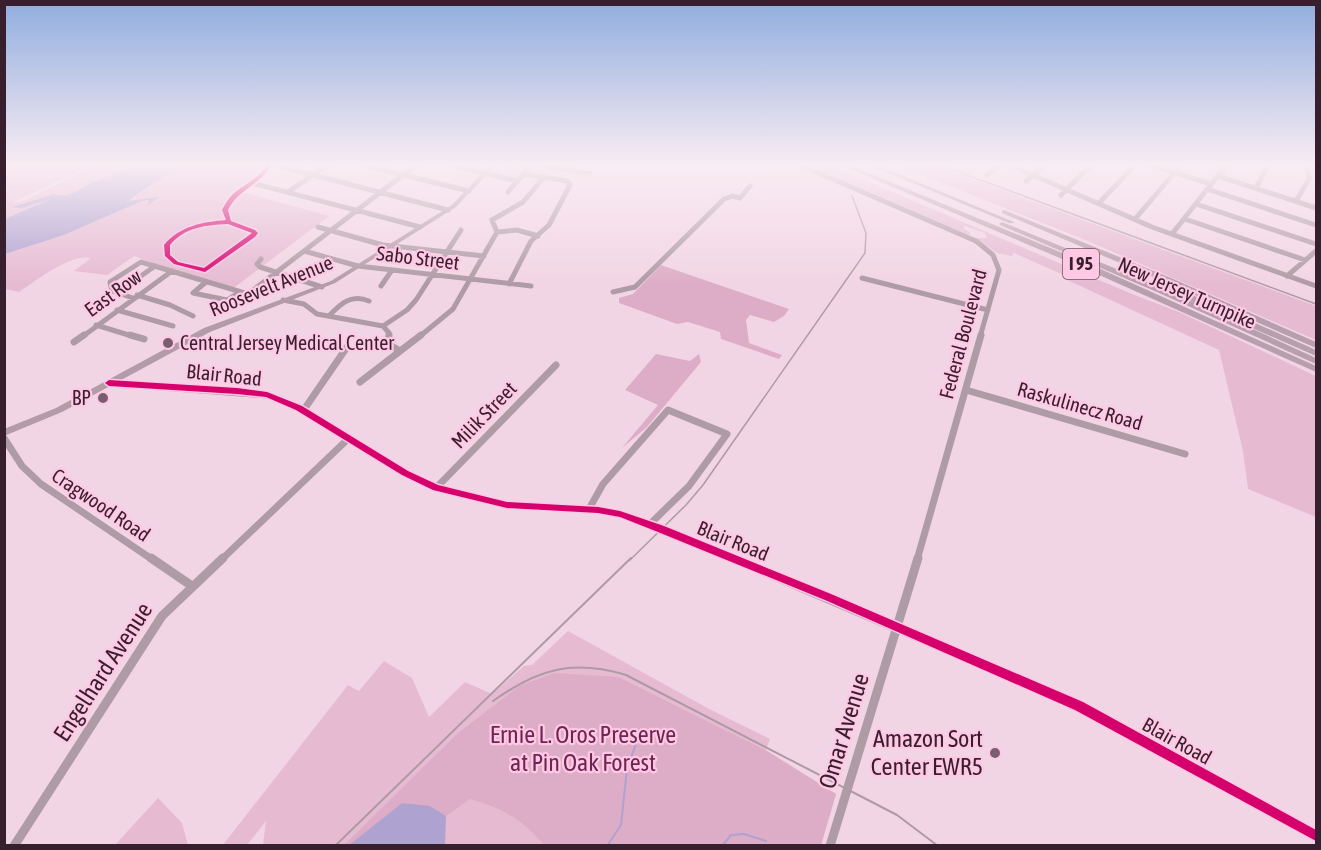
<svg xmlns="http://www.w3.org/2000/svg" width="1321" height="850" viewBox="0 0 1321 850" font-family="'Asap Condensed',sans-serif">
<style>
.green{fill:#e6bbd2}
.forest{fill:#ddadc7}
.water{fill:#ada2d0}
.lines{fill:none;stroke-linecap:round;stroke-linejoin:round}
.stream{stroke:#ada2d0;stroke-width:2}
.minor-far2{stroke:#af9ba5;stroke-width:5}
.minor-far1{stroke:#af9ba5;stroke-width:7}
.minor{stroke:#af9ba5;stroke-width:9}
.major{fill:#b39ba8;fill-rule:evenodd}
.highway{fill:#b89fad;fill-rule:evenodd}
.rail-far1{stroke:#ae9aa4;stroke-width:1.5}
.rail{stroke:#ae9aa4;stroke-width:2}
.cycleway-casing{stroke:#ffc8e4;stroke-width:3}
.cycleway{fill:#d6006c;fill-rule:evenodd}
.poi-dot{fill:#795f6d;stroke:#ffc8e4;stroke-width:2}
.labels{text-anchor:middle;stroke-width:4.5;stroke-linejoin:round;paint-order:stroke}
.shield{fill:#ffc8e4;stroke:#745264;stroke-width:1.5}
.shield-label{font-size:18px;font-weight:bold;fill:#381f2d}
.street-label{font-size:20px;fill:#381f2d;stroke:#ffc8e4}
.poi-label{font-size:20px;fill:#381f2d;stroke:#ffc8e4;text-anchor:start}
.near-street-label{font-size:24px;fill:#381f2d;stroke:#ffc8e4}
.near-park-label{font-size:24px;fill:#6f2452;stroke:#ffc8e4}
.near-poi-label{font-size:24px;fill:#381f2d;stroke:#ffc8e4;text-anchor:end}
</style>
<rect width="100%" height="100%" fill="#f2d5e4"/>
<path class="green" d="M5,165H92L11,203L24,201L96,165H133C121,171 110,175 98,180C84,186 70,199 54,194L14,206L21,208L49,198L51,200L5,219Z
M181,165H271L275,167L249,184L251,185L242,192L329,216L231,290L134,256L107,275L74,271L91,258C71,253 35,281 19,292L5,289V254L64,235L142,201L149,200L148,205L158,197L128,203L140,192Z
M805,165H826L869,182L1132,294L1179,312L1316,376V517L1248,489L1243,451L1219,350L1065,279L1066,276L1014,253L1012,256L997,253L976,238H987L985,233L965,226L963,228L970,233L969,235Z
M897,165H934L1316,306V340L1088,241Z
M568,631L711,710L770,739L766,750L836,794L821,845H263L266,821L247,845L222,846L348,685L359,691L384,661L412,678L429,717L465,682L492,694L524,666L532,665Z
M158,798L182,823L188,845H115Z"/>
<path class="forest" d="M661,265L789,309L784,316L774,322L750,315L746,320L749,343L782,355L779,359L721,339L720,332L688,322L677,324L619,303V298L633,294Z
M656,354L690,361L699,354L701,362L647,427L622,448L658,405L625,390Z
M554,673L618,677L765,750L836,794L821,845H544C522,819 502,808 470,799L446,816L402,803L349,845L343,846L458,733L519,686Z"/>
<path class="water" d="M133,165H181L140,192L129,201L159,197L148,205L149,200L142,201L64,235L5,254V219L51,199L21,208L12,207L54,194C70,200 84,185 98,180C110,175 121,171 133,165Z
M402,803L430,806L446,816L445,845H349Z"/>
<g class="lines">
<path class="stream" d="M607,846L621,825L627,769L638,738
M722,846L731,835L744,834L766,841"/>
<path class="minor-far2" d="M275,165L448,210
M363,165L469,191
M451,165L518,181
M537,165L590,173
M800,165L976,241L993,255L999,270L980,337
M1010,165L1152,227L1316,286
M1152,165L1211,184
M987,175L999,165
M1218,176L1316,208
M1026,181L1045,165
M252,183L420,227
M1256,188L1268,165
M1207,189L1316,225
M288,192L327,165
M508,192L531,165
M1061,195L1091,165
M1296,201L1309,179L1307,165
M1099,203L1135,165
M1196,204L1316,244
M1135,219L1181,165
M1185,219L1305,260
M318,227L383,245L484,256
M497,232L517,230L538,236
M1172,234L1226,165
M304,251L358,266L531,286
M261,259L257,264L260,267L322,287
M1287,276L1316,251
M862,278L988,310
M206,282L193,293L227,300L238,293
M509,284L531,241L549,225L570,185L567,181L524,174
M381,286L392,270
M613,292L635,287L724,199L733,196L740,198L750,186
M117,293L155,266
M137,295L170,305L193,316
M133,298L112,291L110,282L141,262L248,294L416,165
M283,300L304,304L317,314L383,326L389,333V337
M117,310L173,326
M329,316C341,303 351,294 369,301
M96,325L135,337
M383,326L407,310L416,300L461,230
M82,337L172,271
M419,337L453,309L497,232L492,220L523,202L544,177"/>
<path class="minor-far1" d="M130,335L144,339
M389,335L388,344L400,351
M74,342L84,335
M360,382L421,335
M109,383L267,395L299,408L405,473L436,488L507,505L598,510L620,514L736,560
M966,390L1185,454
M303,411L347,347
M4,438L22,466L41,484L153,560
M436,488L556,365
M589,509L603,484L668,410L727,434L689,486L649,525
M221,560L349,438
M917,560L981,335"/>
<path class="minor" d="M151,558L192,586
M732,558L1079,706L1316,836
M14,846L162,616L223,558
M830,846L918,558"/>
<path class="major" d="M490,165H496L456,207L335,283L210,332L62,412L4,436V429L56,408L204,328L331,281L452,205Z"/>
<path class="highway" d="M841,165H849L1094,266L1316,366V372L1088,270Z
M869,165H877L1014,222L1013,223H1009Z
M1004,210L1171,278L1316,342V348L1165,282L1002,213V211Z
M1002,222L1163,288L1316,358V364L1157,292L1000,225L999,224Z
M1157,282H1163L1316,350V356L1157,286Z"/>
<path class="rail-far1" d="M940,165L1316,304
M630,560L686,505L703,485L865,253L866,233L852,196"/>
<path class="rail" d="M493,701C538,669 572,659 626,675L897,815L938,846
M335,846L631,558"/>
<g class="cycleway-casing">
<path id="cycleway" d="M266,165H271C261,185 238,189 228,210L231,221L255,230L258,233L255,237L205,272L174,264L165,256L164,245C180,226 202,222 226,220L222,210C225,204 228,199 233,194C244,184 259,179 266,165ZM228,224L252,233L204,268L178,262L170,255V245C185,227 206,225 228,224Z
M109,380L237,388L267,392L302,406L408,471L438,485L507,502L598,507L620,511L664,526L831,594L1083,702L1316,830V841L1075,710L825,600L658,532L620,517L598,513L507,508L433,490L402,475L296,410L266,397L237,394L109,386L105,383Z"/>
</g>
<use href="#cycleway" class="cycleway"/>
</g>
<linearGradient id="sky" x2="0" y2="1"><stop stop-color="#90adde"/><stop offset="0.58" stop-color="#f9ecf3"/><stop offset="1" stop-color="#f9ecf3" stop-opacity="0"/></linearGradient>
<rect width="1321" height="284" fill="url(#sky)"/>
<g class="poi-dot">
<circle cx="168" cy="343" r="6"/>
<circle cx="103" cy="398" r="6"/>
<circle cx="995" cy="753" r="6"/>
</g>
<g class="labels">
<rect class="shield" x="1063" y="249" width="36" height="30" rx="4.5"/>
<g class="shield-label">
<text x="1081" y="270">I 95</text>
</g>
<g class="street-label">
<text transform="translate(418 258) rotate(7)" y="7">Sabo Street</text>
<text transform="translate(271 286) rotate(-22)" y="7">Roosevelt Avenue</text>
<text transform="translate(113 293) rotate(-36)" y="7">East Row</text>
<text transform="translate(1187 293) rotate(24)" y="7">New Jersey Turnpike</text>
<text transform="translate(963 334) rotate(-75)" y="7">Federal Boulevard</text>
<text transform="translate(224 375) rotate(6)" y="7">Blair Road</text>
<text transform="translate(1080 406) rotate(16)" y="7">Raskulinecz Road</text>
<text transform="translate(484 415) rotate(-46)" y="7">Milik Street</text>
<text transform="translate(101 505) rotate(34)" y="7">Cragwood Road</text>
<text transform="translate(733 541) rotate(22)" y="7">Blair Road</text>
<text transform="translate(1177 741) rotate(29)" y="7">Blair Road</text>
</g>
<g class="poi-label">
<text x="180" y="350">Central Jersey Medical Center</text>
<text x="91" y="405" text-anchor="end">BP</text>
</g>
<g class="near-street-label">
<text transform="translate(103 672) rotate(-57)" y="8">Engelhard Avenue</text>
<text transform="translate(844 731) rotate(-73)" y="8">Omar Avenue</text>
</g>
<g class="near-park-label">
<text x="583" y="743">Ernie L. Oros Preserve<tspan x="583" dy="28">at Pin Oak Forest</tspan></text>
</g>
<g class="near-poi-label">
<text x="983" y="747">Amazon Sort<tspan x="983" dy="28">Center EWR5</tspan></text>
</g>
</g>
<rect width="1321" height="850" fill="none" stroke="#381f2d" stroke-width="12"/>
</svg>
